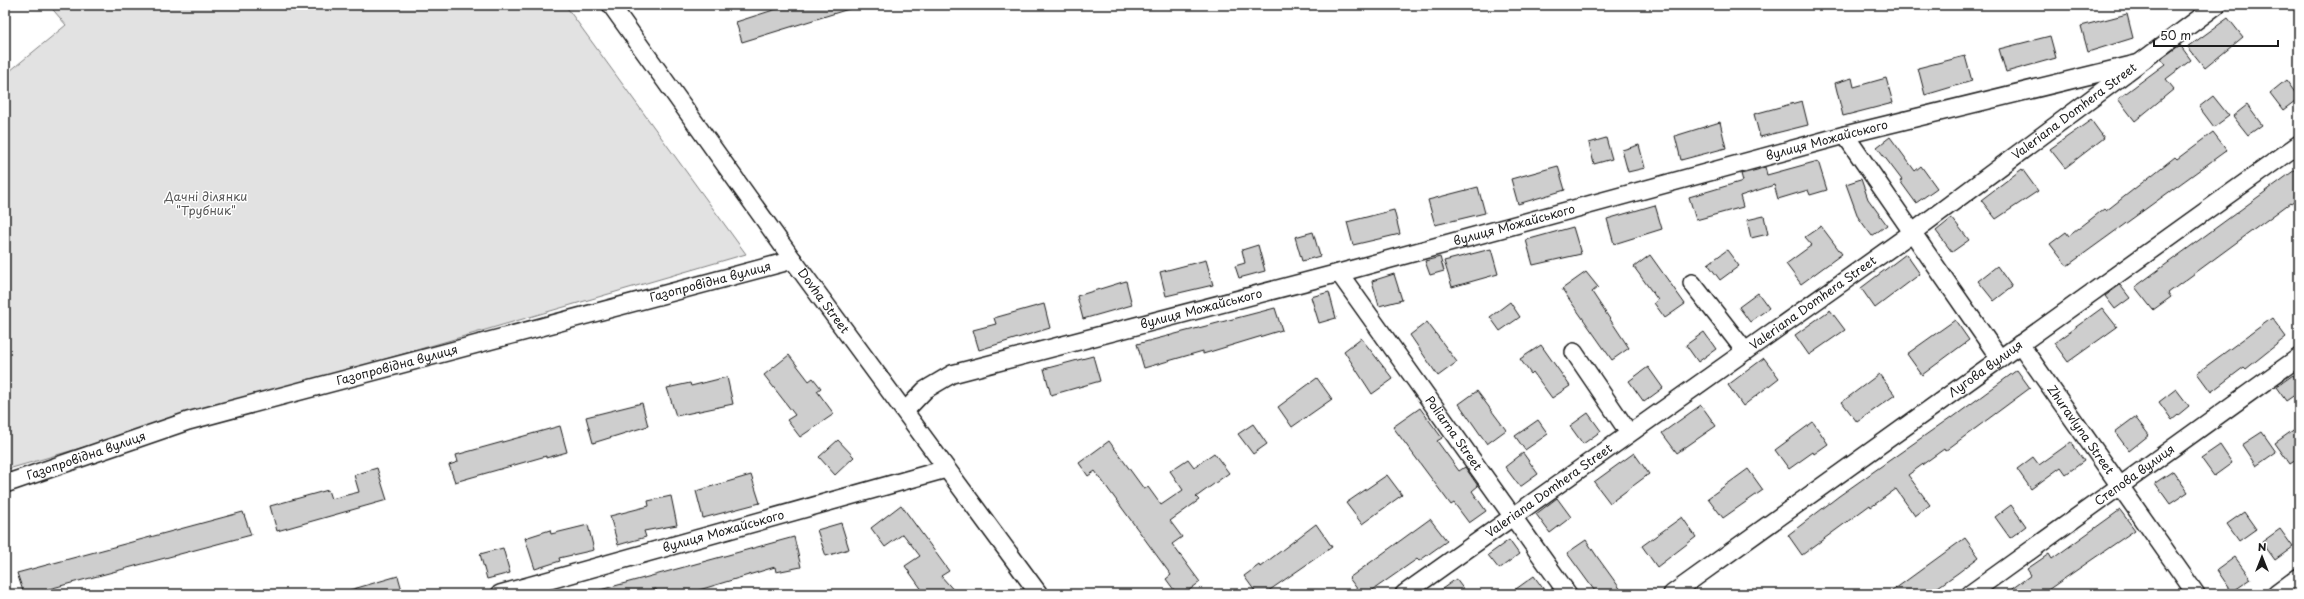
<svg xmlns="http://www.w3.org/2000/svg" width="2304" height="599" viewBox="0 0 2304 599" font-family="'Playpen Sans',sans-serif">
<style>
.green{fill:#e2e2e2;stroke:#7f7f7f}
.building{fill:#cecece;stroke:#1c1c1c}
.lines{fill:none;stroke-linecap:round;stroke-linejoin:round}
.minor-casing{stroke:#1c1c1c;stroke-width:20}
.minor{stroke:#fff;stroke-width:17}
.labels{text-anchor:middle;stroke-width:3;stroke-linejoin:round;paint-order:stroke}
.street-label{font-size:12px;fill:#1c1c1c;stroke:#fff}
.park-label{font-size:12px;fill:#575757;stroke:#fff}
</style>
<rect width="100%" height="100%" fill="#fff"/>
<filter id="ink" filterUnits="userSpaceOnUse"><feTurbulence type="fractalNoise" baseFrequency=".025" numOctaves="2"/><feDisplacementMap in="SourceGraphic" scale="8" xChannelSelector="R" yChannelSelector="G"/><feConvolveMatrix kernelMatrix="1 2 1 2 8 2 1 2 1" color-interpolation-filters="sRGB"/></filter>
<g filter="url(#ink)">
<path class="green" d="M49,5H565L746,254L5,470V75L66,25Z"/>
<path class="building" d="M789,5H852V8L742,42L736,22Z
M2127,14L2133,38L2088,52L2081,26Z
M2228,18L2243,37L2205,68L2188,47Z
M2050,36L2056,58L2006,72L1999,49Z
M2180,45L2191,60L2166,79L2174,89L2135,121L2118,99L2165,64L2161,59Z
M1965,56L1972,81L1925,95L1918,68Z
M1852,78L1854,87L1886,78L1893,103L1843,116L1835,83Z
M2286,80L2299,98L2283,110L2270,93Z
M2213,96L2229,116L2214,127L2199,107Z
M1802,101L1808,125L1760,137L1754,114Z
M2247,105L2262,125L2248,135L2233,116Z
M2091,120L2104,138L2065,168L2050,149Z
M1720,122L1726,148L1681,160L1675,136Z
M2213,132L2227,150L2067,266L2050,244L2066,232L2069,236L2104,209L2106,211L2175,157L2177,159Z
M1890,137L1915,171L1921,166L1937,188L1916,203L1900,181L1902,180L1877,147Z
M1606,138L1612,159L1594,164L1589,143Z
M1639,145L1645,168L1628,172L1622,150Z
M1818,161L1827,190L1810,195L1808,190L1778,199L1774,185L1740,196L1743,207L1696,220L1689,197L1743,181L1741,174L1757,170L1765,167L1767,175Z
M1558,166L1565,190L1518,204L1511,179Z
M2299,167V198L2291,204L2290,203L2168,293L2171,297L2153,310L2135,287Z
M2022,169L2038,191L1996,219L1981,200Z
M1861,179L1868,199L1887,225L1872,236L1858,217L1846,184Z
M1478,187L1485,213L1435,225L1428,200Z
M1655,205L1662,229L1614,244L1607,219Z
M1394,210L1400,234L1353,245L1347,222Z
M1764,216L1768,234L1751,238L1747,220Z
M1952,218L1969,240L1952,252L1936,231Z
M1821,226L1842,254L1801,284L1786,264L1812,245L1805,237Z
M1573,227L1581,254L1533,265L1526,240Z
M1313,232L1320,256L1302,261L1295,237Z
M1258,245L1265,271L1239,278L1235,266L1245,263L1242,250Z
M1491,249L1498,274L1452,287L1444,261Z
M1727,250L1739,266L1720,280L1708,264Z
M1906,254L1920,274L1875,308L1861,288Z
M1650,255L1685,304L1665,318L1654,303L1658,300L1634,267Z
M1440,257L1444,271L1430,275L1425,261Z
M1206,260L1213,285L1166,296L1160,272Z
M1997,266L2012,287L1994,301L1978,281Z
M1586,272L1598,287L1592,292L1629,348L1612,360L1562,289Z
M1394,274L1402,300L1379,306L1372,281Z
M1126,281L1132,305L1083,319L1077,296Z
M2120,285L2130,298L2115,309L2105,296Z
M1329,292L1336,318L1319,323L1311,297Z
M1758,293L1769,308L1750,322L1739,307Z
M1510,302L1520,317L1500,331L1490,317Z
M1044,304L1050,328L979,350L973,330L996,324L994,318Z
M1275,308L1282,330L1203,354V351L1144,368L1137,344Z
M2102,308L2117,327L2068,362L2054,343Z
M1830,310L1845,330L1809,355L1795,335Z
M2272,318L2286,337L2246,369L2244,367L2211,392L2197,373Z
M1955,320L1969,340L1922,375L1907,354Z
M1427,322L1457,362L1438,376L1410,335Z
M1704,332L1716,349L1698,362L1686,345Z
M1361,338L1393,379L1372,394L1344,351Z
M1541,345L1570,386L1552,398L1533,372L1531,374L1520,359Z
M789,355L809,381L813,378L821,388L817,391L834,414L800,437L787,420L795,415L764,375Z
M1093,356L1100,381L1051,395L1044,369Z
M1764,358L1779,378L1743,406L1728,385Z
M1648,367L1663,388L1644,402L1629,381Z
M2017,370L2030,388L1945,451L1944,449L1908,475L1930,505L1915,516L1896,489L1871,507L1870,505L1802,555L1788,535L1839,496L1951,417L1952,418Z
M1879,374L1895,395L1857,422L1842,402Z
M2293,375L2299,383V392L2286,401L2276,387Z
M727,377L733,404L676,416L667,388L690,383L691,386Z
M1317,378L1332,399L1292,427L1278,407Z
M2176,389L2189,406L2172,420L2159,402Z
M1477,391L1506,430L1487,444L1459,404Z
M642,403L648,426L593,443L586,417Z
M1701,405L1716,426L1677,453L1662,433Z
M1420,408L1442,438L1437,441L1459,471L1465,467L1478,486L1472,491L1486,511L1469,523L1454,503L1451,505L1393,427Z
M1588,413L1601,431L1583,444L1570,426Z
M2135,417L2149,435L2129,451L2115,432Z
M1538,420L1548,434L1525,450L1515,436Z
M1813,422L1828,444L1814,454L1813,452L1789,469L1775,450Z
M1253,424L1267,444L1253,454L1238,434Z
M560,426L567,452L546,458V456L455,482L449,465L458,462L456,455Z
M2299,426V458L2290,464L2275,443Z
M2262,432L2276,452L2256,466L2242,445Z
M838,440L854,457L835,475L819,457Z
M1109,441L1144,489L1148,487L1161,505L1183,490L1170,471L1188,459L1194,467L1214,453L1229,473L1196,497L1199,500L1170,521L1182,537L1172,544L1200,582L1184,594H1177L1166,579L1171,575L1095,471L1088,476L1079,463Z
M2071,442L2084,461L2066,474L2061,467L2031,489L2017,469L2033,457L2039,465Z
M2220,445L2232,463L2214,476L2201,458Z
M1523,453L1538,474L1520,487L1505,467Z
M1634,453L1649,474L1610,503L1594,482Z
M377,468L387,500L277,531L270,506L328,490L331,499L359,492L354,475Z
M1748,469L1763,490L1723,518L1708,498Z
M2173,471L2188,492L2170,504L2155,483Z
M751,475L760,503L703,518L696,491Z
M1387,475L1402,495L1362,524L1346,503Z
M671,496L677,525L644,531L646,537L618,545L610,516L649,506L648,501Z
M1557,498L1571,517L1550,533L1536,514Z
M901,505L949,571L941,576L957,594H925L905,566L920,556L903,534L885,547L871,528Z
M2011,505L2026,526L2010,538L1995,517Z
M2120,510L2135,530L2042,594H2005L2031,575L2027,569L2049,554L2052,559Z
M243,512L251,535L49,589V591L41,594H24L17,573Z
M2244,512L2256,529L2239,541L2227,524Z
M1682,517L1696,537L1657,567L1642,546Z
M1430,519L1447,541L1419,561L1417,559L1367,594H1361L1349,578Z
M841,523L849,549L826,556L817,530Z
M1316,524L1332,547L1264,594H1257L1244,576L1259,565L1260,567Z
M588,525L594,550L559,558L560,561L535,569L525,538L550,530L551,534Z
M2280,529L2293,547L2275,560L2262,542Z
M794,537L801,567L776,572L775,567L686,594H658L656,589L636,594H601L600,590Z
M1965,538L1979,557L1958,573L1928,594H1888Z
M1509,540L1519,554L1499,569L1488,555Z
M1586,540L1598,558L1624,594H1597L1567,553Z
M503,548L510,573L487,579L480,554Z
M2235,557L2251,579L2232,592L2217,570Z
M398,576L403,594H351L350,590Z
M1534,576L1547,594H1509Z
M1456,579L1467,594H1435Z"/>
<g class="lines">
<g class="minor-casing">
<g id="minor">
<path id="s1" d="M611,5L793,260L1039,594"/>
<path d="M1845,135L2000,359"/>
<path id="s2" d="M1339,273L1568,594"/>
<path d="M1692,283L1745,351"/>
<path id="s3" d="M2020,344L2196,594"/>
<path d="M1574,352L1629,433"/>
<path id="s4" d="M905,411L925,390L952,374L1339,273L1845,135L2136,64"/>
<path id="s5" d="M5,484L188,421L793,260"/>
<path id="s6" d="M500,594L946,469"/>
<path id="s7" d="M1404,594L1913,232L2217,5"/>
<path id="s8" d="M1672,594L2299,144"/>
<path id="s9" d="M1970,594L2299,357"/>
<path d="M2276,594L2299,577"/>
</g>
</g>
<use href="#minor" class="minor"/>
</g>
</g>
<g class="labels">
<g class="street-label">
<text dy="4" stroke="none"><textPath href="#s7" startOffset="826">Valeriana Domhera Street</textPath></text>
<text dy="4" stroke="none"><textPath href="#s4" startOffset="966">вулиця Можайського</textPath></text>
<text dy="4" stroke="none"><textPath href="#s4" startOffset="642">вулиця Можайського</textPath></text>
<text dy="4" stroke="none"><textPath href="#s5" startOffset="734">Газопровідна вулиця</textPath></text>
<text dy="4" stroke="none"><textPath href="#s1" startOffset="364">Dovha Street</textPath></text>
<text dy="4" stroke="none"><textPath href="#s7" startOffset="502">Valeriana Domhera Street</textPath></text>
<text dy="4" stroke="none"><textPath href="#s4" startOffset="318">вулиця Можайського</textPath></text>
<text dy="4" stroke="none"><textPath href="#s5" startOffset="410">Газопровідна вулиця</textPath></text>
<text dy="4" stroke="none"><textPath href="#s8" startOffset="386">Лугова вулиця</textPath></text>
<text dy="4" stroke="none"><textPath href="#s3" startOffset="105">Zhuravlyna Street</textPath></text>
<text dy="4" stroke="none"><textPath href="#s2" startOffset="197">Poliarna Street</textPath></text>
<text dy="4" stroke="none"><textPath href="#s5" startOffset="86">Газопровідна вулиця</textPath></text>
<text dy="4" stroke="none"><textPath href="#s9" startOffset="203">Степова вулиця</textPath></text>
<text dy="4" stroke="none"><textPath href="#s7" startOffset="178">Valeriana Domhera Street</textPath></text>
<text dy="4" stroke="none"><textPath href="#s6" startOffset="232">вулиця Можайського</textPath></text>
</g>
<g class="park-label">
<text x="206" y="201">Дачні ділянки<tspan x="206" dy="14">"Трубник"</tspan></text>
</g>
</g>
<rect width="2304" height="599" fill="none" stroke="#fff" stroke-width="20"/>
<rect x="10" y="10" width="2284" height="579" fill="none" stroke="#1c1c1c" stroke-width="1.5" filter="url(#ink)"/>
<g transform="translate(2262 557)" stroke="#ffffff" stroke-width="3" paint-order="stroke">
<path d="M0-3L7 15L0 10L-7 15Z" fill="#1c1c1c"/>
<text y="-6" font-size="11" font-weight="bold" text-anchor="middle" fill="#1c1c1c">N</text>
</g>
<path d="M2154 40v6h124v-6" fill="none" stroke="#1c1c1c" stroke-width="2"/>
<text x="2160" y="40" font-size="12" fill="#1c1c1c" stroke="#ffffff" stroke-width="3" paint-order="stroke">50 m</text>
</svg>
